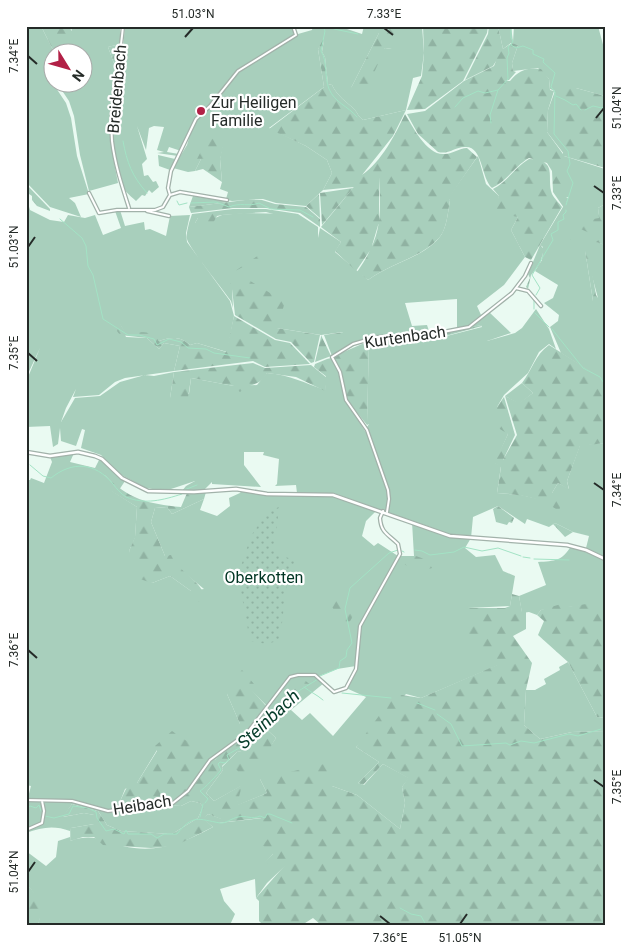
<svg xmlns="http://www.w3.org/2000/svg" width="631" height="951" font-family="Roboto,sans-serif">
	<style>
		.grass { fill: #a8cfbc; fill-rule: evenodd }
		.forest { fill: url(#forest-firs) }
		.park { fill: url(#park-dots) }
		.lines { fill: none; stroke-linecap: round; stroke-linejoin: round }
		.stream { stroke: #a3e3c5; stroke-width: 1 }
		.minor-casing { stroke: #a2b2aa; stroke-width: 4.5 }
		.tertiary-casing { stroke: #a2b2aa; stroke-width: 5 }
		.minor { stroke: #fff; stroke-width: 2 }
		.tertiary { stroke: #fff; stroke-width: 2.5 }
		.ticks { fill: none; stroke: #252b28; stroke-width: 2 }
		.poi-dot { fill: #b22046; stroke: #fff; stroke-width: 2 }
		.labels { text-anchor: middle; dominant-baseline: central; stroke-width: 4.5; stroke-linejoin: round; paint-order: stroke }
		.street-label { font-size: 16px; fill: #252b28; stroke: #fff }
		.poi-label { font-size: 16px; fill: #252b28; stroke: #fff; text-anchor: start }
		.park-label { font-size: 16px; fill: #003523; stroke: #fff }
		.water-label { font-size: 18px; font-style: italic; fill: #063c2a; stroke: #fff }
		.neatline { fill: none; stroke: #252b28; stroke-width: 2 }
		.ticks-label { font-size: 12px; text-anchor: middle; fill: #252b28 }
	</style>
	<defs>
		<pattern id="forest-firs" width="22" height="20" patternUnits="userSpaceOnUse" patternTransform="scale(1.25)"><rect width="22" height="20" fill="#a8cfbc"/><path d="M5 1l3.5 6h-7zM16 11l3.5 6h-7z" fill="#90b2a2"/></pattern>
		<pattern id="park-dots" width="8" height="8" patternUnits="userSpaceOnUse" patternTransform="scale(1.25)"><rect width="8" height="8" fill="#a8cfbc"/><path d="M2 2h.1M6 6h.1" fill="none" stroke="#90b2a2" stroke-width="1.8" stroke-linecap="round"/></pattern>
	</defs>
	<rect width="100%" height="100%" fill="#eafaf2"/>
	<!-- grass -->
	<path class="grass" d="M26 26H41L53 50 72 30 69 26H120V44L108 47 116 69 112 134V151L118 183 89 191 80 155 74 116 69 101 57 83 82 82V52H52V82L66 103 71 118 77 156 89 194 69 198 75 203 81 217 50 207 26 182Z
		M125 26H292L295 35 239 69 205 110 202 108 199 112 200 114 192 124 181 151 169 147 167 152 179 154 178 156 157 153 164 152 157 150 164 127 154 126 149 128 146 150 137 126 147 159 142 164 144 176 148 175 153 182 156 181 159 187 152 193 149 190 145 196 142 195 136 201C132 197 126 193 123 187 101 141 122 75 125 26Z
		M313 26H328L327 29 341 27 362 34 364 26H422L424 53 421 76 413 78 406 110 363 120C359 117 358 114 355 110 346 101 338 97 332 85L328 84 325 57 322 52 324 40 318 49 324 87 269 128 306 146 327 160 332 173 323 190 306 206 276 203 263 199 232 201 217 198 226 199 228 192 220 189 222 182 220 159 224 138 201 159 195 171 188 172 173 168 187 145 193 124 212 106 238 72 298 34 312 30ZM379 33 392 49 385 48 351 88Z
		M498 26H511L513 42 514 26H598L605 52V96L576 88 564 89V154L547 132 548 110 555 91 550 89 549 79 538 68 513 71 512 63 518 45 511 43 503 49Z
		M158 155 175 159 170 170 159 166Z
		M478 156 486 184 499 196 498 204 518 217 511 230 525 257 504 285 477 306 481 315 488 311 471 325 457 329V299L405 303 412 326 427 325 430 334 377 336 344 348 343 332 321 335 277 328 232 289 233 308 231 301C224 291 188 246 187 239 186 234 188 228 189 223H195L198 218H215L222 215 243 213 298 214 318 227V238L320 228 341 242 335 252 368 280C389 264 422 258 439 238 447 229 448 211 450 200L448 198Z
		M564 156 605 169V204L598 208 602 238 597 242 605 245V384L602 379 561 353 550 327 558 321 559 315 544 303 553 298 558 285 535 271 542 260 543 247 540 245 569 197H564ZM585 250 598 298 593 301Z
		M193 196 230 202 189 207Z
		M27 200 30 210 50 220 64 222 68 215 85 218 95 215 103 235 121 228 115 211 120 210 125 226 144 222 145 230 150 229 166 236 170 216 190 215 186 233 187 242 230 301 234 316 227 352 197 343 190 345C180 336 171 337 159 341L145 333H125L120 324 126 337 147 338 159 349 164 343 180 346 174 371 125 378 115 382 99 395 73 397 76 389 66 408 61 422 75 398 100 396 120 382 145 375 154 376 174 372 170 398 189 394 191 378 234 386 257 385 267 373C291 375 304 383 325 390L327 359 331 358 339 372 345 399 370 439 367 427 369 424 367 425V422L369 341 432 335 431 340 482 327 481 325 469 328 489 312 511 333 487 341 515 333 522 328 536 309 549 329 556 349 549 344 539 352 528 373 504 395 497 407 508 434 495 463 501 466 497 493 521 495 543 500 552 493 558 483 569 489 567 481 580 445 605 443V557L586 548 589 536 573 532 555 523 549 527 527 519 525 524 498 506 473 517 471 538 465 548 476 557 495 555 503 571 515 576 510 606 468 608 503 663 421 698 406 694 356 747 379 762 358 783 364 785 383 764 409 778 402 787 405 803 400 829 357 795 332 786 260 779 267 793 236 806 241 786 214 801 206 793 223 770 222 767 237 752 272 744 276 738 264 727 285 707H268L250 689 227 694 240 724V732L247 733 222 751 215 760 157 750 137 783 125 789 119 804 110 813 161 805 181 806 191 801 200 803 203 807 198 818 172 834 121 831 107 825 98 811 72 804 63 817 84 813 94 815V824L71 828 70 841C94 833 101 841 123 846 156 854 184 843 213 827L203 819 208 814 222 819 219 823 262 818 271 837 273 854 264 864H287L267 883 256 898 255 879 220 889 224 901 235 914 230 925H38C43 907 37 896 26 883V851L46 866 56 857 58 841 70 837V831C54 825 42 827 26 833V805L31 786 26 785V480H30L31 478 44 483 52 462 50 457 74 453 70 462 95 468 100 458 125 481 119 490 105 475 112 491 137 507 135 538 129 551 152 583 170 576 191 591 204 589 175 565 171 556H165L151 522 155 508 167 507 172 514 204 499 200 510 217 516 230 506 229 498 240 493 242 490 263 495H330L361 503 333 493H297L296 485 275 486 277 484 279 459 263 455 264 452H244V465L261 487 212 484V482L204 490 182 491 186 486 195 481 165 491 146 488 116 472 101 455 81 448 85 430 82 429 76 446 61 441 60 428 58 444 53 447 50 426 26 427V382L40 348 26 378ZM378 509 430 527 433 530 412 522 414 556H398L378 543 374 546 362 536 366 521ZM356 666 346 688 366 697 333 736 310 713 302 720 291 710 324 683 319 676 337 669Z
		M522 383 533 393 519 404 505 396Z
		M571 546 605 560V603L541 610 537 615 529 612 522 613 519 596 546 585 538 562C555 561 562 561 571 546Z
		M568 662 597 717 605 718V731L572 732 540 739 524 725 526 690H535L546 684 544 679 560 670 559 667Z"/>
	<!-- forest -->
	<path class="forest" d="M41 26H69L75 38 53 50Z
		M423 26H488L487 33 463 81 425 109 407 110 422 76 424 53Z
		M489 26H498L503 49 512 43 518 45 512 63 513 71 516 72 509 80 505 81H510C519 70 527 67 541 69L549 79 550 90 554 91 548 110 547 132 563 154 564 88H576L605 96V168L564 156V196L568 198 564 208 553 192 552 171 547 163 529 158C515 166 507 181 492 188 481 178 483 147 466 147 456 146 449 155 438 152L418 134 407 114 425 111 464 81 494 66 496 61 493 66 465 80 488 34Z
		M381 29H390L397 37 398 45 392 49 385 48 366 91 351 88Z
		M324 38 322 52 325 57 328 84 332 85C338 97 346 101 355 110 358 114 359 117 363 120L406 110 393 136 362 175C382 161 395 135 405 114 413 127 427 156 445 154 453 154 459 148 467 148L477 157 449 198 450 200C448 211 447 229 439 238 421 258 389 264 368 280L357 272C382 236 381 219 379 177V222L371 249 356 271 335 251 341 242 321 227 363 176 354 187 323 190 332 173 327 160 306 146 269 129 324 87 318 49Z
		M120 44 116 69 108 47Z
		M209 136 225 138 220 160 222 182 203 169 195 171 201 159H197Z
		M529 159C559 160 546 177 552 194 554 198 559 203 562 207L531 260 525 257 511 230 518 217 493 212 499 196 493 189C507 182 515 167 529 159Z
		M26 184 50 209V211L37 206 32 200V196L26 192Z
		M353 188 322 225 320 193Z
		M319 194 320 218 306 206Z
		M245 200H262L275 204 306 207 320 219V227L300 213 266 208H233L191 213 189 207Z
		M605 204V245L596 242 601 238 576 227 582 221 599 218 598 208Z
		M233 209H266L298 214 277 215 266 212 222 215 217 216 208 232 198 218 195 223H189L192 214Z
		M569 238 588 249 596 295 601 302 593 301 585 250Z
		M540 245 544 249 540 264 531 275 528 289 526 287 530 278 528 274Z
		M271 247 274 251 235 271Z
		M237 273 285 302 277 328 320 335 314 362 311 363 291 342 276 339 235 315 232 289 229 286Z
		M234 316 275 340 290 343 310 364 265 367 253 361 174 371 180 346 164 343 159 349 147 338 120 335 117 331 120 324 126 333C139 333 151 329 159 341 171 337 180 336 190 345L197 343 226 352Z
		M481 325 482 326 431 340 432 335Z
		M344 332V351L332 356 324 335Z
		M321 335 331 356 315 362 321 337Z
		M369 341 367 425 347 400 341 371 332 357Z
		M549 345 603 379 605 384V443L580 446 567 481 569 490 558 483 552 493 562 502 559 511C538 496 522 495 497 493L501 467 494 463 508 434 495 426 497 407 504 397 515 435 503 460 517 435 505 396 519 403 533 393 522 383C532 370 535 355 549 345Z
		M327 359V377L314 367 315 364Z
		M253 363 265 368 311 365 327 378 325 391 296 377 267 373C261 386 250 383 240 392L234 386 191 378 188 398H170L174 372Z
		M105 475C128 499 148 504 181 507L187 493 206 492 204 499 172 514 167 507 155 508 151 522 165 556 171 555C179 573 202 580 206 600L196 602 191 596V591L170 576 152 583 140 579 129 551 135 537 137 507 111 491 99 478Z
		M498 506 514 518 512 523 509 522 507 525 496 522 493 509Z
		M555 523 573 532 565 537 553 524Z
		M416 556 427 560 432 568C422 571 410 570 402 562Z
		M512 594 519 596 522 612H526V629L513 636 532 663 526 690 524 725 540 739 572 732 605 731V925H321L313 918 302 925H263L259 921V901L256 898 286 864H263L273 854 262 845 270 837 262 832 261 818 218 823 221 819 208 814 204 819 213 827 175 846 151 848 103 845 94 837H83L70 841 71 828 94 824V815L84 813 62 817 72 804 98 811 107 825 121 831 172 834 198 818 203 807 200 803 191 801 181 806 161 805 109 813 108 808 119 803 131 779 137 783 157 751 155 746 172 731 215 760 222 751 246 733 240 732V724L227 694 232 682 242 670 254 684 251 689 267 707 290 678 298 675 312 686 285 707 264 727 276 738C258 766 273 768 237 782L238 771 234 768 242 751 237 752 222 766 223 770 206 793 214 801 242 785 237 805 267 793 260 779 328 763 332 786 357 795 400 829 405 803 402 787 408 778 383 764 363 785 358 783 379 762 356 747 395 694 421 698 497 665 464 643 468 608H505L510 606Z
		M332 600 351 603 353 616 349 623 343 622 329 603Z
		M600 602 605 603V718L597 717 568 662 538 635 544 621 537 615 541 610 561 604 566 607Z
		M26 883 37 896 43 906 44 916 40 918 38 925H26Z"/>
	<!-- park -->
	<path class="park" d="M279 507 274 554 296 560 286 589 280 640 267 644 250 641 238 575 251 536 267 512Z"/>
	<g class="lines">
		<!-- stream -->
		<path class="stream" d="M323 26 325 31 321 51C328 62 324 77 329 89 335 103 348 106 357 117
			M511 26V38L513 41 511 45 516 48 523 46 533 50V54L544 59 543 62 555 73 551 87 555 92 554 134 568 151 570 164 567 171 573 183 566 205
			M334 29 358 34
			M556 96 565 100 573 105 576 104 581 110
			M455 107 463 98 478 91 485 93 498 90 508 79 507 58 509 53 508 47 510 45
			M585 110 593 106 602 108 605 106
			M491 123 490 115 498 90
			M123 141C127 163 132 176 147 193
			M177 201 179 205 187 203
			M191 203 216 202 229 207C240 202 249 207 259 203L271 209 300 210 313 217
			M60 219 82 238 86 246 88 266 93 275 103 319 128 335H139L154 339 157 345 169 339 181 342 188 348 206 349 214 353 250 358
			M536 295 540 288 532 275 553 240 551 234 558 230V222L564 219 563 215 566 212V210
			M534 309V300
			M535 313 549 327
			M552 329 583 368 600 377 605 385
			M30 465 43 476 51 478C72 461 95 462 113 484 116 488 121 494 126 497 145 505 163 500 182 494
			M184 490 197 485
			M415 550 422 551 430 555 454 552 464 547 482 551 498 548 521 556
			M402 551 404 552
			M523 557 530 558
			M534 559 569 560
			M320 676 339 668 340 661 346 657 347 650 352 643 345 609 350 588 389 553 398 550
			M304 687C310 692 316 694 323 700
			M342 693 391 698
			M417 703 435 710
			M437 714 451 724 462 746 506 743 510 745 521 741 534 743 569 734 578 736 601 729
			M205 803 208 799 200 791C204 789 218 774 221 770L218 764 220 762 225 763 229 760 227 755C237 749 248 744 256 735 265 726 266 716 280 712 287 695 303 689 318 679
			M26 809 30 806 36 808 39 805 41 811
			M45 816 54 818 69 814 73 806 88 808 96 812 97 818 106 831 114 829 124 834 126 830 128 834H151L157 838 164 834H177C193 814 198 819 220 823 225 824 232 818 238 817 246 815 252 820 260 816L265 818 267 814H270L292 823
			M200 817 203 804
			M400 908 411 914 421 916 426 925"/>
		<defs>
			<path id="minor" d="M123 26C120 64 109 103 112 141 115 165 122 186 129 208
				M89 193 99 213 117 210H155L163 207 170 195 168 188 171 171 196 119 210 106 238 71 296 35 293 26
				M170 195 180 192 227 200
				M147 211 169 216
				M516 288 528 291 541 306
				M387 512 389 499 388 490 367 430 346 400 340 372 332 357 353 344 377 337 422 336 469 327 512 293 525 276 531 263
				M26 800 72 801 108 811 173 803 188 791 210 760 247 733 290 677 298 675H315L334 692 346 688 356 669 360 626 400 554 398 544C388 534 381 533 380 518L383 511
				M26 830 42 823 44 811 42 801"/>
			<path id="tertiary" d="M26 452 50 456 78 452 95 456 102 459 122 478 148 491 194 492 236 489 267 494 333 495 450 536 567 545 586 550 605 559"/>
		</defs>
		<!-- minor casing -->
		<use href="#minor" class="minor-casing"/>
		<!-- tertiary casing -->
		<use href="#tertiary" class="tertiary-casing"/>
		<!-- minor -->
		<use href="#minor" class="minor"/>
		<!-- tertiary -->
		<use href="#tertiary" class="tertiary"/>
	</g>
	<!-- ticks -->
	<path class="ticks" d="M384 28 393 35M185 37 193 28M28 56 37 64M596 118 604 108M594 186 604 193M28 247 35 237M28 353 37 361M594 483 604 490M28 650 37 658M594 780 604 787M28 872 35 862M380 916 390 924M460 924 467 914"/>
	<!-- markers -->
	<circle class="poi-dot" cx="201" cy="111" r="5"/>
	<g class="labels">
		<!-- street labels -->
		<g class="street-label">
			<text transform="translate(117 89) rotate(-85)">Breidenbach</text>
			<text transform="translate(405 337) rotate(-8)">Kurtenbach</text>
			<text transform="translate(142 805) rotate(-9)">Heibach</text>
		</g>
		<!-- poi labels -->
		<g class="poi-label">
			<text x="211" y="102">Zur Heiligen<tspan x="211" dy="18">Familie</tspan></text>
		</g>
		<!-- park labels -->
		<g class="park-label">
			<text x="264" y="577">Oberkotten</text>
		</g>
		<!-- water labels -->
		<g class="water-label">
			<text transform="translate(268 719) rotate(-43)">Steinbach</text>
		</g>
	</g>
	<!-- border -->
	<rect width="631" height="951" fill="none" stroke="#ffffff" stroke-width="55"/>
	<!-- north arrow -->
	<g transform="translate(68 68) rotate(127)"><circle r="24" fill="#ffffff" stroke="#a8aaa9"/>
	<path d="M0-4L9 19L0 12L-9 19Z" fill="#b22046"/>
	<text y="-8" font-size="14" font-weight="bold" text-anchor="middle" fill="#252b28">N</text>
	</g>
	<rect x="28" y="28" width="576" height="896" class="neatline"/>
	<g class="ticks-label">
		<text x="193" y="18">51.03°N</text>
		<text x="384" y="18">7.33°E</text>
		<text transform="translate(14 56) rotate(-90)" y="4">7.34°E</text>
		<text transform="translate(617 108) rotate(-90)" y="4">51.04°N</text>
		<text transform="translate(617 193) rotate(-90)" y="4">7.33°E</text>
		<text transform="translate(14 247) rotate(-90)" y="4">51.03°N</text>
		<text transform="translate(14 353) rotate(-90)" y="4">7.35°E</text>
		<text transform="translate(617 490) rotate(-90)" y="4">7.34°E</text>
		<text transform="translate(14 650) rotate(-90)" y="4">7.36°E</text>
		<text transform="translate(617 787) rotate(-90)" y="4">7.35°E</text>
		<text transform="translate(14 872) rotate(-90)" y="4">51.04°N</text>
		<text x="390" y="942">7.36°E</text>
		<text x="460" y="942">51.05°N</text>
	</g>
</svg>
